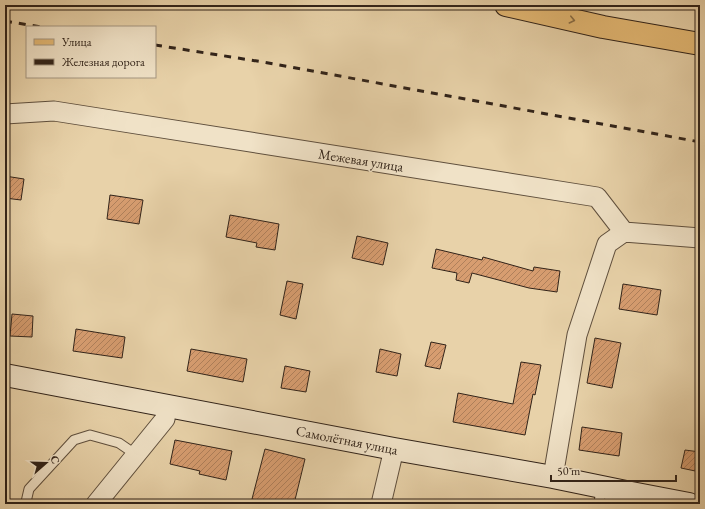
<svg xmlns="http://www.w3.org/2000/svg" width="705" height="509" font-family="'EB Garamond',serif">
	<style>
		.building { fill: url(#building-hatch); stroke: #312319 }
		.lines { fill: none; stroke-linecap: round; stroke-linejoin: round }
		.lane-casing { stroke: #5f4f3d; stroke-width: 11 }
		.street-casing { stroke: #5f4f3d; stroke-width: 21 }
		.secondary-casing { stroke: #312319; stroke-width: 24 }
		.primary-casing { stroke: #312319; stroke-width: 24 }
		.lane { stroke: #f0e2c7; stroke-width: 9 }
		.street { stroke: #f0e2c7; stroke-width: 19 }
		.secondary { stroke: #f0e2c7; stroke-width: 22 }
		.primary { stroke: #e4b974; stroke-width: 22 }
		.rail { stroke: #312319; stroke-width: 3; stroke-dasharray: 7 7; stroke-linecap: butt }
		.oneway { stroke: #8a6e46 }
		.labels { text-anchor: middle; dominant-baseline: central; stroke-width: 3; stroke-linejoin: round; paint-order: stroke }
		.street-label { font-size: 14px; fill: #312319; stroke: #f0e2c7 }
	</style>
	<defs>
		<pattern id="building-hatch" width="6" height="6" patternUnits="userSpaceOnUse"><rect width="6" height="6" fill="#d79d70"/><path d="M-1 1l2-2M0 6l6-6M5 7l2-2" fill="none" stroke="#af805b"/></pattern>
	</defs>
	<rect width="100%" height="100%" fill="#e8d2a9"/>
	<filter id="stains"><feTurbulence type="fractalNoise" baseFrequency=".005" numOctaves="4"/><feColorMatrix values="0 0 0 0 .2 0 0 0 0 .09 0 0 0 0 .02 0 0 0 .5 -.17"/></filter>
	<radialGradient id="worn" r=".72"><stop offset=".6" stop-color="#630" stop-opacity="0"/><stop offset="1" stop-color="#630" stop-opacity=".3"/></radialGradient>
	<!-- building -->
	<path class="building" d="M5 176 24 179 21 200 5 198Z
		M110 195 143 200 139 224 107 219Z
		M230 215 279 224 275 250 256 247 257 243 226 237Z
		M357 236 388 243 383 265 352 258Z
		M436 249 482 260 483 257 533 271 534 267 560 271 557 292 529 288 472 273 469 283 456 280 457 273 432 268Z
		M287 281 303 284 296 319 280 315Z
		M623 284 661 290 657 315 619 309Z
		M12 314 33 316 32 337 10 336Z
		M76 329 125 337 122 358 73 351Z
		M595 338 621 343 612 388 587 383Z
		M431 342 446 345 440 369 425 366Z
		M191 349 247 359 243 382 187 371Z
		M380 349 401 354 397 376 376 372Z
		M521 362 541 365 535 395 533 394 525 435 453 422 458 393 513 404Z
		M285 366 310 371 306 392 281 388Z
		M582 427 622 433 619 456 579 450Z
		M175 440 232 451 226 480 199 474 200 471 170 464Z
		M265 449 305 459 294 504H272L252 499Z
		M685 450 700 452V472L681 468Z"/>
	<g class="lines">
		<defs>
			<path id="lane" d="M27 504 26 502 29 489 74 440 90 435 119 443 135 454
				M599 504 601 487"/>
			<path id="street" d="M5 114 54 111 597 197 624 232 700 238
				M553 477 577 335 607 244 624 232
				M96 504 165 419 167 405
				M381 504 394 449"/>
			<path id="secondary" d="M5 375 394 449 553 477 626 492 689 504"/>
			<path id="primary" d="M506 5 603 27 700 44"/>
		</defs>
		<!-- lane casing -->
		<use href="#lane" class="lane-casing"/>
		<!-- street casing -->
		<use href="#street" class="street-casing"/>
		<!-- secondary casing -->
		<use href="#secondary" class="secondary-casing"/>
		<!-- primary casing -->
		<use href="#primary" class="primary-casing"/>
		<!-- lane -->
		<use href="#lane" class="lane"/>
		<!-- street -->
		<use href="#street" class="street"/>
		<!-- secondary -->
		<use href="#secondary" class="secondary"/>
		<!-- primary -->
		<use href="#primary" class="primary"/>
		<!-- rail -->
		<path class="rail" d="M5 21 41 27
			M155 45 263 62 700 142"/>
	</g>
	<!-- one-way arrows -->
	<defs><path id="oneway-chevron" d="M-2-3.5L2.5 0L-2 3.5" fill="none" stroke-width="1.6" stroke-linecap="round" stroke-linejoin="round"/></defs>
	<use class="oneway" href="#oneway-chevron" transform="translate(572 20) rotate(13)"/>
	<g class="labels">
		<!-- street labels -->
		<g class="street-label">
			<text transform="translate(361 160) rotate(9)">Межевая улица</text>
			<text transform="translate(347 440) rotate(11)">Самолётная улица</text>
		</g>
	</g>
	<!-- margin -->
	<rect width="705" height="509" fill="none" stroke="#e8d2a9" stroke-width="20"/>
	<rect x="6" y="6" width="693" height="497" fill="none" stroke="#312319" stroke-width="2"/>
	<rect x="10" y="10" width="685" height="489" fill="none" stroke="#312319"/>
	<!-- legend -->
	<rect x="26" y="26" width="130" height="52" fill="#f0e2c7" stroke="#a49681"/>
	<rect x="34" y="39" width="20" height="6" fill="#e4b974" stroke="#a49681"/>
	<text x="62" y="46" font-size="12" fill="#312319">Улица</text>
	<rect x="34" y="59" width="20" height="6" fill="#312319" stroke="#a49681"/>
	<text x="62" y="66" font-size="12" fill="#312319">Железная дорога</text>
	<!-- north arrow -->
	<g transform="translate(46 463) rotate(70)" stroke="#f0e2c7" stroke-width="3" paint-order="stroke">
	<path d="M0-3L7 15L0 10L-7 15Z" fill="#312319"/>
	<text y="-6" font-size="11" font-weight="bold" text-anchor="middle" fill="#312319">С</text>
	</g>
	<!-- scale -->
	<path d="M551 475v6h125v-6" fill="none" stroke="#312319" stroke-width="2"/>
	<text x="557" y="475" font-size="12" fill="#312319" stroke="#f0e2c7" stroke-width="3" paint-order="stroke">50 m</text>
	<rect width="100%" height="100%" filter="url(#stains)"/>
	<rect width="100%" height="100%" fill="url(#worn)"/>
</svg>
